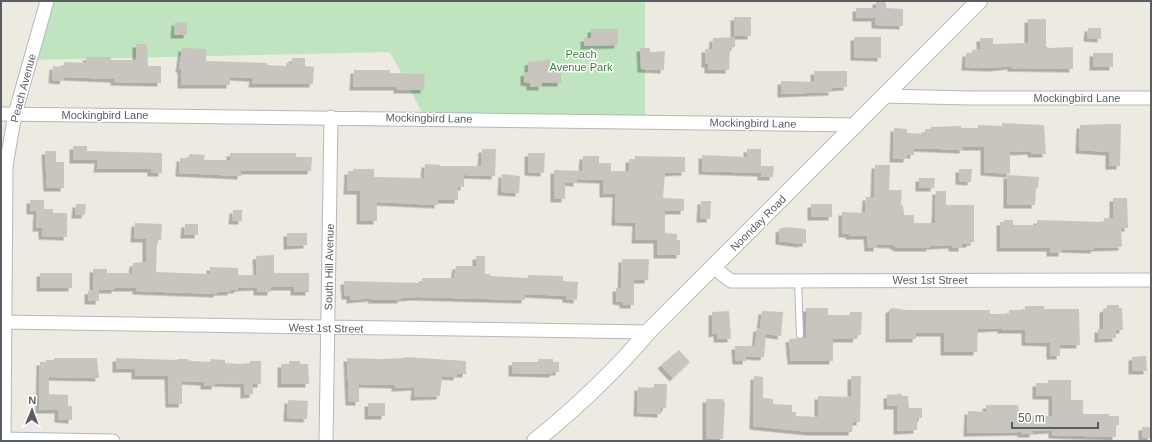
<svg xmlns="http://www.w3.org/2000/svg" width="1152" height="442" font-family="Helvetica,sans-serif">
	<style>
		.green { fill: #bfe4bf }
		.building { fill: #c8c5bf; filter: url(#shadow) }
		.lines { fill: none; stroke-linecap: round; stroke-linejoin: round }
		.service-casing { stroke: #b4b8bc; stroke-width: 8 }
		.minor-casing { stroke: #b4b8bc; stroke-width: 15 }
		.tertiary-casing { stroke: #b4b8bc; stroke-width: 18 }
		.service { stroke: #fff; stroke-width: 6 }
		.minor { stroke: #fff; stroke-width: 13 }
		.tertiary { stroke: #fff; stroke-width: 16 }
		.labels { text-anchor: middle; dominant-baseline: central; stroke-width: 3; stroke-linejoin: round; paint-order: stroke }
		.park-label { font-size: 11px; fill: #38833b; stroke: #fff }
		.street-label { font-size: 11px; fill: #5a5e62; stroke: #fff }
	</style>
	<defs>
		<filter id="shadow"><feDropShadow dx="-3.5" dy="3.5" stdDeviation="0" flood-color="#0004"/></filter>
	</defs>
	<rect width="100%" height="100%" fill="#edeae2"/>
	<!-- green -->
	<path class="green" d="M49 1H645V122L425 118 390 52 30 60Z"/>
	<!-- building -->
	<path class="building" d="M876 1H886V8L903 9V26L875 25V18H856V8H876Z
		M734 17H751V36H734Z
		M1028 19H1046V46L1048 48 1073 47V69L1011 68V66L992 68 965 67 966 53H972V50L980 49V38H993V44L1028 43Z
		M175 22 187 23V35H174Z
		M1088 28H1101V39L1087 38Z
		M591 29H618V45L584 46V38H591Z
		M735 37V47L730 48 729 70H708V64H705V49H712L713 38Z
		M854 37H881V58L854 57Z
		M136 44H147L148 66H161V83L114 82V79L64 77 63 81 52 80 53 66 64 67V62L86 63V57H111V60H136Z
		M182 48 206 49V61L267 63V65L286 66V63H292V58H305V66L314 67 313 84H252L253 78 230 77V85H181V69H179Z
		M640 48H650V52L665 51 664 70 641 69Z
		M1093 53H1113V67H1093Z
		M550 59V70H561V83H542V87H530V83L524 82V73L528 72V62Z
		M354 70H390V73L425 74 424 90H397V87H353Z
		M814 71H847V87L832 88V92L781 94V81L814 82Z
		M1002 123 1043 125 1044 126 1046 154H1031V151L1010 152V174L984 172V147H963V150L914 148V155H907V159H893L894 128 907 129V133L925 134V129H931V127L961 126V128H978V125L1002 126Z
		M1111 124H1121L1120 166H1109V152L1079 150 1080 125Z
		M73 146H87V151L162 153V173H151V169H97L98 160H73Z
		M482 149H496L495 176 464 175V187L458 186V200H438V205L377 202V221H360V191H347L348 171H353V169H374V177L424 178 425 164 440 165V166H481Z
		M747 149H761V166H774L773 177H761V173L702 171V155L747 157Z
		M45 151H56V162H64V188H47Z
		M230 153H296V157H312L311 171H241V176L179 173 180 158H187L190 154 205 155 204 160H230Z
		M528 153H545L544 173 528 172Z
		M583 156H599V163H611V171H629V159H635V156L685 157V172L665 173 663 198 684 199V211H665V233L677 234V240H680V255H657V240H635L636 223 615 222 616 194H603V180L577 179V183L565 182V199H554V170L582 171Z
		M875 165H890L889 190H902L901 205H903L904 215H914V223H935L936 191H946V205H974V242H970V244H962V248H952V245L930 246V248H898L893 245 877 244V248H868L867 236H849V234H842V212L865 213 866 197H874Z
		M959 169H972L971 182 959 181Z
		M502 174 520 176 519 193 501 192Z
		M1007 175 1039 177 1038 188H1036L1035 205H1007Z
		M919 178H935L934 188H919Z
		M1113 198H1127L1128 228H1121L1122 247 1094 248V250L1062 249V253H1050V248H1000V222H1004V220H1013V225H1037V220L1104 222V218H1113Z
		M30 200H44V209H53V213H67V237L42 236V228H36L37 211H30Z
		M701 201H711L710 219H700Z
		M76 204H86L85 215H75Z
		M811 204H832V217H811Z
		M233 210H242V221H232Z
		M135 223 162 224 161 240H157L156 272 210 274V267L238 268V275H257L256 256 274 255V273H309V292H294V287H271V292H257V287L238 288 237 290H231V292H217V294L136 291V288H115V290H93V269H107V273H132L133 263 146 262V239H134Z
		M185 224H198V235H184Z
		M786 227 806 229V243H802V244L779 241V229Z
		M287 233H307V245L287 246Z
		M476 256H485V274H490V276L528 278V275L563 276V281L578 282 577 300 566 299V296L525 294V300L416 297 401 298V300H371L372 298 350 300V296H345L344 281 422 283V278H454L456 266H476Z
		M622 259H649L648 280H634V305H623V302L616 301V288H621Z
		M40 273H72V288H40Z
		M99 290V301H88V291Z
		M1107 305H1119V308H1122L1123 330H1116V338L1098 339V329H1103V309L1107 308Z
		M1025 306H1044V309H1079L1080 345H1060V356H1050V343L1025 342V330H1001V328L978 329 977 352H944V333H916V339H889V310L892 308 906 310H990V314H1009V310H1025Z
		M806 308H828V315H850V312H862L861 335H857L856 339H833V361H791L789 339 806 338Z
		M729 311 731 339H717V333L712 334V312Z
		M762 311 783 312 781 336 766 334 764 357 746 356V361H736L735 346H755L757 328H760Z
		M679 350 690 362 673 378 661 365Z
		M1146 356 1147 371H1132V357Z
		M405 357 466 361V374H457V377L442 376 440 396 414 397 415 387 395 388V385L359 384V402H349L347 358 380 359 405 358Z
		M54 358H97L99 378 49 377V394L68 395V406H72V420L58 419V410H39L40 362H46V360H54Z
		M116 358 177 360V359H188V360L192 361 210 362V359L225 360V363L241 364 250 363V361H261V384H253V394L244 395V384L215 383V386H204V382L182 381V404H169L168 376H135V369H116Z
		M538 359H553V362H559V372H553V374L512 373V362H538Z
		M289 361H300V364H308L309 384H281V364H289Z
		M754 376 763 377V398L773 399V404L792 405V412H796V416L818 417V396L851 397V376H861L860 422H853L852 432H810L753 426Z
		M1048 380H1071V400H1083V414H1109V416H1119V425H1116V437L1052 435V430L1033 431V434H1021V432L967 433 968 411 986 412V405H1018L1019 412H1028V416H1052V396H1036V383H1048Z
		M654 384H667L666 408H661V414L637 413 638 387 654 388Z
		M902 394V396H908L909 408H922V418H917V430L897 431V406H887V395Z
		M706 399H723L725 403 723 439H706Z
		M288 400 308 401 307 419 287 418Z
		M368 403H385V416H368Z
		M1142 427H1151V438H1142Z"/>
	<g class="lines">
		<defs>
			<path id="service" d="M798 281 800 335"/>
			<path id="minor" d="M883 96 969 98H1151
				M1 114 857 125
				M713 267 731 281 1151 280
				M3 322 648 332
				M1 439 113 441
				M4 441 6 166 15 114 47 1
				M326 441 331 117"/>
			<path id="tertiary" d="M535 441C576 408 614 372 648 332L979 1"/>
		</defs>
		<!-- service casing -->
		<use href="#service" class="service-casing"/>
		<!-- minor casing -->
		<use href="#minor" class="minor-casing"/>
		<!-- tertiary casing -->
		<use href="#tertiary" class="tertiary-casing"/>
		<!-- service -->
		<use href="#service" class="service"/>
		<!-- minor -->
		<use href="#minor" class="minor"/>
		<!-- tertiary -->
		<use href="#tertiary" class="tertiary"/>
	</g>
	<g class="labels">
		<!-- park labels -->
		<g class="park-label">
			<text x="581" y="54">Peach<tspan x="581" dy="13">Avenue Park</tspan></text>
		</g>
		<!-- street labels -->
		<g class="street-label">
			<text transform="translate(23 88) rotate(-75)">Peach Avenue</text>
			<text x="1077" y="98">Mockingbird Lane</text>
			<text x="105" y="115">Mockingbird Lane</text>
			<text transform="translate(429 118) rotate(1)">Mockingbird Lane</text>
			<text transform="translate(753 123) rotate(1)">Mockingbird Lane</text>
			<text transform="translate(758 223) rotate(-45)">Noonday Road</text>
			<text transform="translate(329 267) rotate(-89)">South Hill Avenue</text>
			<text x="930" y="280">West 1st Street</text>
			<text transform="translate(326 328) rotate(1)">West 1st Street</text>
		</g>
	</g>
	<!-- border -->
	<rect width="1152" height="442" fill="none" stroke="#5a5e62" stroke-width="4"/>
	<!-- north arrow -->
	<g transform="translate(32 410) rotate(1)" stroke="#ffffff" stroke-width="3" paint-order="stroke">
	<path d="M0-3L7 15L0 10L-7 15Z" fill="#5a5e62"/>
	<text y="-6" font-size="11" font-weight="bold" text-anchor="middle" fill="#5a5e62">N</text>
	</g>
	<!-- scale -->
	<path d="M1012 422v6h86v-6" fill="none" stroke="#5a5e62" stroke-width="2"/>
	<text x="1018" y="422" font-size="12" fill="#5a5e62" stroke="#ffffff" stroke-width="3" paint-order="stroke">50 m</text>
</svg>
